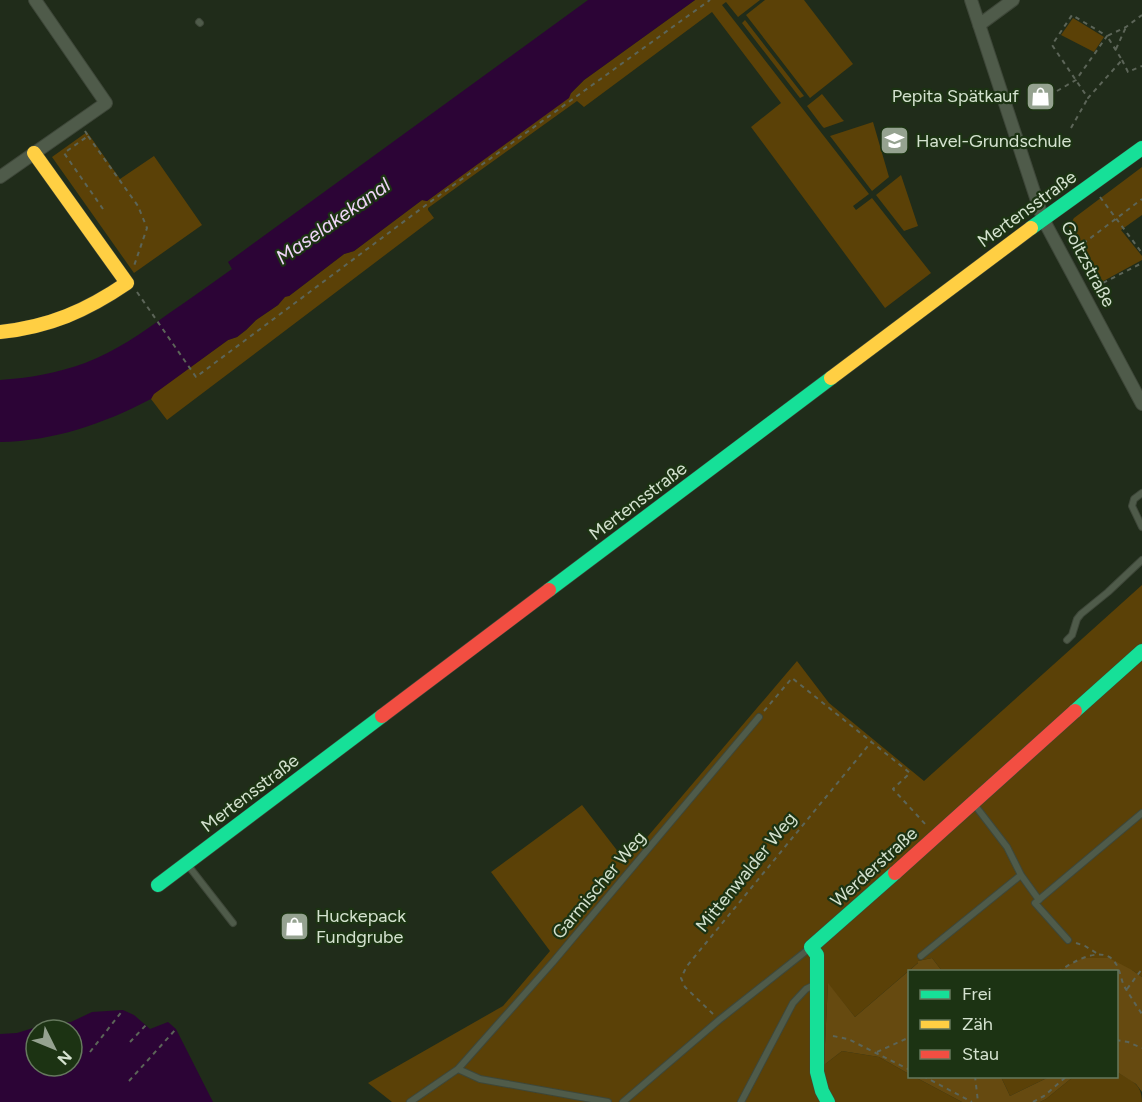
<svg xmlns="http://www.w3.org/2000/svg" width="1142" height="1102" font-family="Figtree,sans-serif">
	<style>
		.green { fill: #5b4107 }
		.forest { fill: #664a10 }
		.water { fill: #2c0436; fill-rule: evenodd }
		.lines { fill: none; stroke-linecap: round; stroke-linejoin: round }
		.lane-casing { stroke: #3e4739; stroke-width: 8 }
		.street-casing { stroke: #3e4739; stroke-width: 14 }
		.fast-casing { stroke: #3e4739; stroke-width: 15 }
		.slow-casing { stroke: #3e4739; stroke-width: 15 }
		.jam-casing { stroke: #3e4739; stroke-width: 15 }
		.path { stroke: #5c6558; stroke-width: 2; stroke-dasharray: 4.5 4.5; stroke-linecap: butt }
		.lane { stroke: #4f5b4a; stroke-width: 6 }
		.street { stroke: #4f5b4a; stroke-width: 12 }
		.fast { stroke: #16e098; stroke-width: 14 }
		.slow { stroke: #ffcf43; stroke-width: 14 }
		.jam { stroke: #f24e42; stroke-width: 14 }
		.labels { text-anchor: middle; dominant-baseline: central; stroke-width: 4.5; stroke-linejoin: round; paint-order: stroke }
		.poi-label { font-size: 18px; fill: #d4e2cf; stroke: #1c3313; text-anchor: start }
		.street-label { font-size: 18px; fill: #d4e2cf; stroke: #1c3313 }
		.water-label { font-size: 20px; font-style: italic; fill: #efd5f8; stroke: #1c3313 }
	</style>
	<rect width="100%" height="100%" fill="#202c1a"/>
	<!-- green -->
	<path class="green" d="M695 0H760L738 17 726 2 722 5 869 194 853 206 856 210 872 198 931 273 885 308 751 127 781 103 712 12 584 107 577 101 428 208V210L434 218 167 420 151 399 153 394 228 340 237 337 246 330 256 320 278 305 285 296H289L344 254 354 251 422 200 427 201 571 93 584 80Z
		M765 0H804L853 64 810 98 746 15Z
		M1073 18 1104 37 1094 52 1061 35Z
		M745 20 804 96 800 98 742 23Z
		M822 94 842 119 844 121 824 128 822 126 807 106Z
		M873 122 889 177 872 191 830 136Z
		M87 132 120 179 154 156 202 225 134 273 52 157Z
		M1142 167V215L1121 230 1142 256V260L1098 284 1069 226 1074 218Z
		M901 175 918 226 904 231 876 195Z
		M1142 585V977L1132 970 1067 966 1061 972 942 971 932 958 918 961 919 962 855 1017 828 984 824 1065 842 1051 879 1057 909 1074 910 1076 915 1077 962 1102H392L368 1083 503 1006 550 951 491 872 582 805 626 862 797 661 829 703 924 781Z
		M1117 1072C1131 1081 1142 1083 1142 1102H1040L1046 1099 1073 1077 1116 1076Z
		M1001 1077H1049L1010 1096Z"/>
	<!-- forest -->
	<path class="forest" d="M932 958 942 971 910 972 909 1074 879 1057 842 1051 824 1065 828 983 855 1017 918 963V961Z
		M1083 958H1109L1132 970 1142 977V1092L1136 1084 1117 1072 1116 972 1061 971 1067 966Z
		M915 1077H1001L1010 1096 1049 1077H1073L1046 1099 1040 1102H962Z"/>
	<!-- water -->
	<path class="water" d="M588 0H695L584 80 571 93 569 98 427 201 422 200 354 251 344 254 289 296 285 297 278 305 256 320 246 330 237 337 228 340 154 394 151 399C103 424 54 441 0 442V380C29 378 58 373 85 363 116 351 142 333 168 314 190 299 211 284 232 269L228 262Z
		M123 1010 134 1015 150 1029 168 1022 176 1029 213 1102H0V1034L17 1033 43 1025 71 1022 92 1012ZM36 1030H72V1066H36Z"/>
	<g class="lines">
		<defs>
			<path id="lane" d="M199 22 200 23
				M1142 493 1134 499 1132 506 1142 527
				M1067 640 1072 635 1077 619 1081 614 1108 592 1142 560
				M974 804 1007 847 1021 875 1039 900
				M187 864 233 923
				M1068 940 1035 903 1142 813
				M921 956 1021 875
				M458 1069 553 962 759 717
				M410 1102 458 1069 480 1079 608 1102
				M623 1102 719 1020 810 948
				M741 1102 793 1003 806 989 814 985"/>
			<path id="street" d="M971 0 1043 219 1142 404
				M979 25 1013 0
				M0 177 106 103 35 0"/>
			<path id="fast" d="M1031 228 1142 148
				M549 590 831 378
				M1075 711 1142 651
				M158 885 382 716
				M828 1102 822 1091 817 1072V955L811 947 895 873"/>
			<path id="slow" d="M0 332C49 327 86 311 127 283L34 153
				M831 378 1031 228"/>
			<path id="jam" d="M382 716 549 590
				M895 873 1075 711"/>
		</defs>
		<!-- lane casing -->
		<use href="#lane" class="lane-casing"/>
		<!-- street casing -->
		<use href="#street" class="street-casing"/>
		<!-- fast casing -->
		<use href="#fast" class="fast-casing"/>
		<!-- slow casing -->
		<use href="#slow" class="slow-casing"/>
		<!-- jam casing -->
		<use href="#jam" class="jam-casing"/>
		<!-- path -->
		<path class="path" d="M1116 49 1126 27
			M1122 60 1128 72 1142 66
			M1057 91 1076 80 1107 36 1072 15 1052 45 1088 98 1122 60 1107 36 1126 27 1142 15
			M1071 128 1088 98
			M85 131 88 136 64 153 103 209
			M88 136 138 206 147 228 134 266
			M1100 197 1142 253
			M1076 249 1142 199
			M1095 287 1142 263
			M137 292 196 377 426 205 710 0
			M764 711 792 678 910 773 893 789 926 825
			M1076 943 1085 946 1098 954
			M1058 972C1072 962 1104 943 1116 964 1120 970 1121 979 1124 986 1130 996 1136 1005 1142 1014
			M1127 989 1142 969
			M713 1014 685 987 681 978 687 966 872 741
			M833 1036 848 1039 910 1070
			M1116 1040 1128 1042 1142 1048
			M130 1042 146 1025
			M90 1052 123 1010
			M877 1052 910 1037
			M923 1076 972 1102
			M975 1076 978 1102
			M129 1081 176 1029
			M1033 1102 1044 1096 1067 1076"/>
		<!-- lane -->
		<use href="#lane" class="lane"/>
		<!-- street -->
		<use href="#street" class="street"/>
		<!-- fast -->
		<use href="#fast" class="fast"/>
		<!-- slow -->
		<use href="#slow" class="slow"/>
		<!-- jam -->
		<use href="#jam" class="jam"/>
	</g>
	<!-- icons -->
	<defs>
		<symbol id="shop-square" viewBox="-11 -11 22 22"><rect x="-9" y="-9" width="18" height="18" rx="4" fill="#95a290" stroke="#1c3313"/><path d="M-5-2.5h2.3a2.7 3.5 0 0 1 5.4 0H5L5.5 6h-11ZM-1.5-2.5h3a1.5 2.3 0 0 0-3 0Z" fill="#fff"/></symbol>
		<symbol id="school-square" viewBox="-11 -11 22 22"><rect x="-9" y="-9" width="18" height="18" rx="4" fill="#95a290" stroke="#1c3313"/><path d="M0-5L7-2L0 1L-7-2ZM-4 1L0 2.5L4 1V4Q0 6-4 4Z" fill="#fff"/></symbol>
	</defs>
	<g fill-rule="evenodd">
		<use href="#shop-square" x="1024" y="80" width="33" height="33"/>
		<use href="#school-square" x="878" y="124" width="33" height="33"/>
		<use href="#shop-square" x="278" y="910" width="33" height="33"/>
	</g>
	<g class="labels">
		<!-- poi labels -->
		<g class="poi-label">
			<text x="1019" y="96" text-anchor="end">Pepita Spätkauf</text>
			<text x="916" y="141">Havel-Grundschule</text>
			<text x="316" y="916">Huckepack<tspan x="316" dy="21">Fundgrube</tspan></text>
		</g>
		<!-- street labels -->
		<g class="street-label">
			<text transform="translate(1027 209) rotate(-36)">Mertensstraße</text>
			<text transform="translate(1088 264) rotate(62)">Goltzstraße</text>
			<text transform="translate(638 501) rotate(-37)">Mertensstraße</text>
			<text transform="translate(250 793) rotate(-37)">Mertensstraße</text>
			<text transform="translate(874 867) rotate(-42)">Werderstraße</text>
			<text transform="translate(746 872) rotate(-51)">Mittenwalder Weg</text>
			<text transform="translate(599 885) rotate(-50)">Garmischer Weg</text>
		</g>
		<!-- water labels -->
		<g class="water-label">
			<text transform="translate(333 221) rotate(-35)">Maselakekanal</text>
		</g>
	</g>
	<!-- legend -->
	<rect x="908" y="970" width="210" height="108" fill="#1c3313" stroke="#66795e" stroke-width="1.5"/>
	<rect x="920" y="990" width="30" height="9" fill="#16e098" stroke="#66795e" stroke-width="1.5"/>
	<text x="962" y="1000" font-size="18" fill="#d4e2cf">Frei</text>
	<rect x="920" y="1020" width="30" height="9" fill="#ffcf43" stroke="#66795e" stroke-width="1.5"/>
	<text x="962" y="1030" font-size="18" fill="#d4e2cf">Zäh</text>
	<rect x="920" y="1050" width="30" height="9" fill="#f24e42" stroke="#66795e" stroke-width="1.5"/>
	<text x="962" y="1060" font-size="18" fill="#d4e2cf">Stau</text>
	<!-- north arrow -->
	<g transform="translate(54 1048) rotate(133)"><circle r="28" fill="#1c3313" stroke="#66795e" stroke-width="1.5"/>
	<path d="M0-4.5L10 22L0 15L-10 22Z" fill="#95a290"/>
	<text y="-9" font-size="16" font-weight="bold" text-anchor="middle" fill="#d4e2cf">N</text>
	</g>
</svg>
